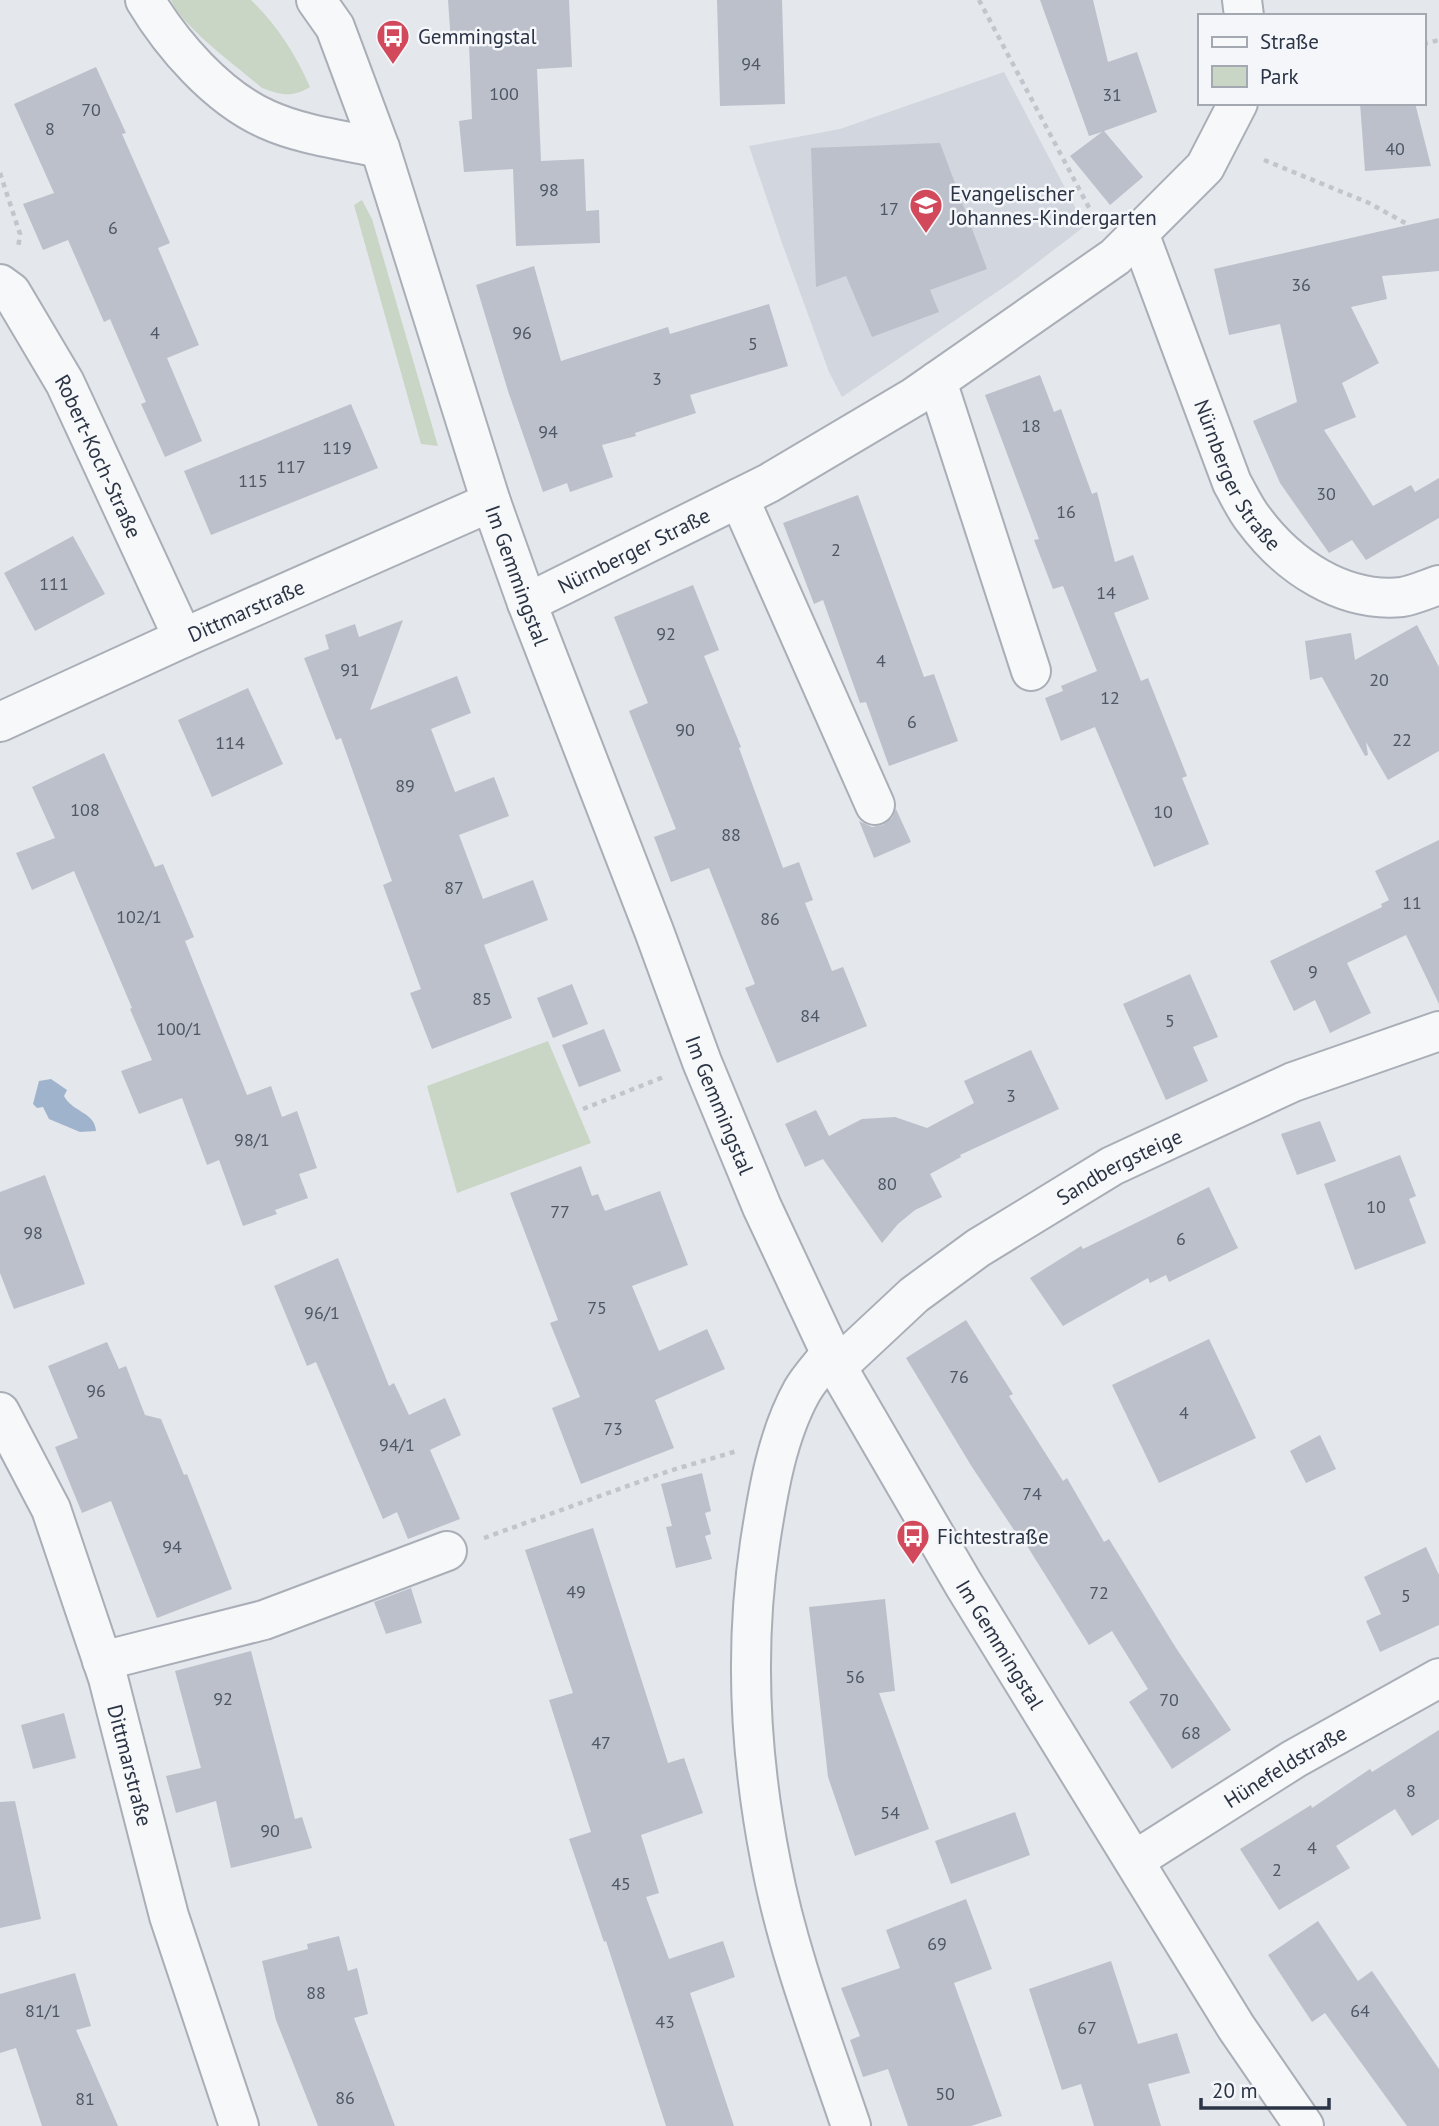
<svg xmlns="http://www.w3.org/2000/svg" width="1439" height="2126" font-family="'PT Sans',sans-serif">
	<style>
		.built { fill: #d2d6de }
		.green { fill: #c9d6c5 }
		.water { fill: #9fb4cc }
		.building { fill: #bbc0ca }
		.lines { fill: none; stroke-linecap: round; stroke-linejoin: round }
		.minor-casing { stroke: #a9aeb7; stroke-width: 42 }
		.path { stroke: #c2c5cb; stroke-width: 4.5; stroke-dasharray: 5 5; stroke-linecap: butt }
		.minor { stroke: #f7f8fa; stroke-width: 38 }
		.labels { text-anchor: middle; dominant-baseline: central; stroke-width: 5; stroke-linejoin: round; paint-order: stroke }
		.number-label { font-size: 18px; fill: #4f5766 }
		.poi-label { font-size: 21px; fill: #2b3445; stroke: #f4f6f9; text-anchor: start }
		.street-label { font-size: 21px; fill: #2b3445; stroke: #f4f6f9 }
	</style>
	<rect width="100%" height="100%" fill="#e4e7ec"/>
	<!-- built -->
	<path class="built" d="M1004 72 1085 226 1013 281 842 397 829 372 782 243 749 146 840 129Z"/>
	<!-- green -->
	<path class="green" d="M171 0H251C277 25 295 53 310 87 293 98 280 95 262 88 238 67 183 28 171 0Z
		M362 200 372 219 438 446 421 444 354 205Z
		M548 1041 591 1143 457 1193 427 1086Z"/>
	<!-- water -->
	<path class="water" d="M51 1079 67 1090 64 1096C72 1112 95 1112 96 1131L80 1132 49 1119 43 1107 37 1108 33 1104 39 1081Z"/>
	<!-- building -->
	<path class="building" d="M448 0H569L572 67 537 69 541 161 584 159 586 211 599 210 600 243 516 246 513 169 464 172 459 121 472 119 469 43H451Z
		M717 0H782L785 104 720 106Z
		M1040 0H1093L1108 62 1137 52 1157 112 1104 131 1143 177 1110 205 1070 156 1102 132 1089 136Z
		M96 67 126 133 122 134 170 243 158 248 199 345 167 358 202 441 165 457 141 404 146 402 110 319 104 322 68 240 43 250 23 204 54 193 14 104Z
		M1360 103H1415L1431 166 1365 171Z
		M940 143 987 269 930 290 939 312 872 337 846 276 816 287 811 148Z
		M1439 218V271L1382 276 1387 299 1351 307 1379 363 1342 383 1356 417 1324 430 1373 506 1411 485 1415 492 1439 478V518L1366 560 1352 540 1329 553 1280 483 1253 421 1297 402 1280 324 1229 335 1214 269Z
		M534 266 561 361 668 327 670 334 769 304 788 366 690 395 696 413 635 433 636 436 602 445 613 477 570 492 567 483 543 492 508 391 476 285Z
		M1040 375 1054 412 1061 409 1092 494 1097 492 1115 562 1133 555 1149 599 1114 613 1141 681 1148 678 1187 776 1182 778 1209 844 1154 867 1095 727 1061 741 1045 698 1063 691 1061 686 1097 671 1063 586 1053 589 1034 540 1039 539 985 395Z
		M351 404 378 468 211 535 184 471Z
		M858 495 924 677 934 674 958 741 889 766 866 702 860 703 823 600 814 604 783 523Z
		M73 536 105 594 35 631 4 573Z
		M693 585 719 650 704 656 741 747 739 748 783 868 799 862 813 900 805 903 832 971 843 967 867 1026 777 1063 745 988 755 984 709 868 671 882 654 837 676 829 629 711 648 703 614 617Z
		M403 620 370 710 457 676 471 713 431 729 455 792 494 777 509 816 459 835 483 899 533 880 548 920 484 945 512 1018 432 1049 410 993 421 989 383 885 392 881 341 738 336 740 304 658 329 649 325 635 355 624 359 637Z
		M1417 625 1439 667V751L1388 780 1366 742 1368 755 1365 756 1322 677 1310 680 1305 641 1351 633 1355 660Z
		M248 688 283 764 212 797 178 720Z
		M104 753 155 867 163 864 194 937 185 941 247 1095 271 1086 282 1117 297 1111 317 1168 299 1174 308 1198 275 1210 277 1214 243 1226 219 1160 207 1165 182 1098 139 1114 121 1071 152 1060 130 1009 132 1008 74 871 32 890 16 853 55 838 32 787Z
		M896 809 911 842 874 858 859 821 872 827 883 825 892 818Z
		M1439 840V1004L1406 935 1347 963 1371 1013 1330 1033 1315 1000 1294 1011 1270 961 1382 907 1381 904 1389 900 1375 871Z
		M1190 974 1218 1037 1193 1047 1208 1081 1166 1100 1123 1004Z
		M572 984 588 1024 553 1038 537 998Z
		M604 1029 621 1071 579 1087 562 1045Z
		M1031 1050 1059 1109 960 1155 961 1157 930 1174 942 1197 915 1210 898 1224 882 1243 823 1159 805 1167 785 1124 816 1110 829 1136 862 1119 895 1117 927 1128 974 1103 964 1081Z
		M1320 1121 1336 1161 1297 1175 1281 1134Z
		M1400 1155 1416 1196 1409 1199 1426 1243 1355 1270 1324 1184Z
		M581 1166 592 1196 598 1194 605 1211 660 1191 688 1265 632 1286 659 1351 707 1329 725 1369 655 1400 674 1448 581 1484 552 1408 580 1397 550 1323 558 1320 510 1193Z
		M45 1175 85 1284 14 1309 0 1273V1192Z
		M1209 1187 1238 1248 1169 1282 1166 1275 1150 1283 1148 1278 1063 1326 1030 1278 1081 1246 1083 1249Z
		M338 1258 389 1386 394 1383 409 1415 445 1398 461 1435 430 1450 460 1519 408 1539 397 1512 383 1519 316 1362 307 1366 274 1286Z
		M966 1320 1013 1394 1009 1396 1063 1481 1067 1478 1104 1542 1109 1539 1176 1648 1231 1730 1172 1769 1129 1702 1148 1689 1112 1631 1089 1645 1024 1541 1022 1542 972 1467 906 1358Z
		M1209 1339 1256 1438 1159 1483 1112 1385Z
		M107 1342 119 1369 126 1366 145 1415 161 1419 184 1475 187 1474 232 1589 157 1618 111 1501 82 1513 55 1447 78 1438 48 1366Z
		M1320 1435 1336 1469 1306 1483 1290 1451Z
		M702 1473 711 1511 705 1513 711 1534 705 1536 712 1559 676 1568 666 1527 672 1526 661 1484Z
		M593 1528 668 1763 684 1758 703 1813 641 1835 659 1893 646 1897 669 1959 723 1941 735 1977 690 1993 734 2126H666L606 1941 604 1942 569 1839 591 1832 549 1700 573 1693 525 1550Z
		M1426 1547 1439 1575V1625L1380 1652 1366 1621 1381 1614 1364 1577Z
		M411 1588 422 1623 386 1634 374 1602Z
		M885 1599 895 1691 879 1693 929 1829 855 1856 828 1777 809 1607Z
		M251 1651 295 1819 302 1817 312 1848 231 1868 216 1801 176 1813 166 1776 201 1768 175 1671Z
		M64 1713 76 1758 33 1769 21 1725Z
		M1439 1730V1819L1412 1836 1395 1809 1336 1846 1350 1868 1279 1910 1240 1849 1311 1805 1312 1808 1370 1769 1372 1772Z
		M15 1801 41 1919 0 1928V1802Z
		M1015 1812 1030 1855 951 1884 935 1841Z
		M966 1899 992 1969 954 1983 1002 2116 971 2126H908L888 2069 863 2077 850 2040 860 2036 841 1988 900 1968 886 1930Z
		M1318 1921 1358 1981 1372 1971 1439 2069V2126H1407L1325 2013 1312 2022 1268 1955Z
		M339 1936 348 1971 357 1968 368 2014 354 2018 395 2126H318L276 2020 262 1961 308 1949 307 1944Z
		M1111 1961 1138 2044 1177 2033 1190 2073 1148 2084 1161 2126H1094L1081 2084 1062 2090 1029 1989Z
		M75 1973 91 2026 76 2030 118 2126H42L16 2048 0 2053V1994Z"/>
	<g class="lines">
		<defs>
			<g id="minor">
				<path d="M145 0C172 45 217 97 266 119 301 135 342 140 380 148"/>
				<path id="s1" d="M316 0 335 27 380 148 491 502 527 603 654 931 702 1062 762 1207 837 1367 964 1585 1236 2027 1304 2126"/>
				<path d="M1242 0 1244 16"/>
				<path id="s2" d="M1139 233 1232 483C1239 495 1245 509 1254 520 1288 566 1343 603 1402 597 1414 595 1427 589 1439 585"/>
				<path id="s3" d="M0 284 11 292 65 383 183 638"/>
				<path d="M937 381 1031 671"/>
				<path d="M739 498 875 805"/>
				<path id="s4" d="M527 603 769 483 914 397 1115 257 1205 167 1238 103"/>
				<path id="s5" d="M0 722 183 638 491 502"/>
				<path d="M831 1353C822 1365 810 1377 802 1391 777 1436 768 1491 760 1543 744 1650 750 1757 771 1863 788 1953 822 2040 851 2126"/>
				<path id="s6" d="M837 1367 914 1295 978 1248 1112 1166 1293 1082 1439 1031"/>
				<path id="s7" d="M0 1412 51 1509 108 1678 169 1916 239 2126"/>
				<path d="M102 1661 264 1620 447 1551"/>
				<path id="s8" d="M1135 1860 1294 1759 1439 1678"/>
			</g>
		</defs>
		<!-- minor casing -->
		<use href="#minor" class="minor-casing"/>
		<!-- path -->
		<path class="path" d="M979 0 1095 219
			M1423 44 1439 40
			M1264 160 1369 203 1407 224
			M0 173 20 234 18 249
			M583 1109 666 1076
			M484 1538 669 1471 737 1451"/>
		<!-- minor -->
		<use href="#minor" class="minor"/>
	</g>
	<!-- icons -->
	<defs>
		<symbol id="bus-pin" viewBox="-11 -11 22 30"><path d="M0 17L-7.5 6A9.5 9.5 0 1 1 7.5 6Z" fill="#d1495b" stroke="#f4f6f9"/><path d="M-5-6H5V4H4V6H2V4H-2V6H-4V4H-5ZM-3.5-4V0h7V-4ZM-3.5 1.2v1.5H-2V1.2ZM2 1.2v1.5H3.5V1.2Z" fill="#fff"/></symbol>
		<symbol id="school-pin" viewBox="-11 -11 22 30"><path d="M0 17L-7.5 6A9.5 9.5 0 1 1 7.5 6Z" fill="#d1495b" stroke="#f4f6f9"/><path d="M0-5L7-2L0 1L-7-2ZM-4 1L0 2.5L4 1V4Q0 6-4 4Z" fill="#fff"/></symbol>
	</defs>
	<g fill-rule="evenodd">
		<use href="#bus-pin" x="374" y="17" width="38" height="52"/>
		<use href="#school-pin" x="907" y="186" width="38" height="52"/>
		<use href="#bus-pin" x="894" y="1517" width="38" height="52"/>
	</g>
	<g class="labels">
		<!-- number labels -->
		<g class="number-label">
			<text x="751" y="63">94</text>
			<text x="504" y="93">100</text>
			<text x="1112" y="94">31</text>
			<text x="91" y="109">70</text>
			<text x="50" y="128">8</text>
			<text x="1395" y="148">40</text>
			<text x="549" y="189">98</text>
			<text x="889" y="208">17</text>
			<text x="113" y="227">6</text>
			<text x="1301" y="284">36</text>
			<text x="155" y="332">4</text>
			<text x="522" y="332">96</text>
			<text x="753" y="343">5</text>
			<text x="657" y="378">3</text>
			<text x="1031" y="425">18</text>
			<text x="548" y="431">94</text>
			<text x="337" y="447">119</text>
			<text x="291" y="466">117</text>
			<text x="253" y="480">115</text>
			<text x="1326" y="493">30</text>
			<text x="1066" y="511">16</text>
			<text x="836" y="549">2</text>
			<text x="54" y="583">111</text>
			<text x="1106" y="592">14</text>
			<text x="666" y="633">92</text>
			<text x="881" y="660">4</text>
			<text x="350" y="669">91</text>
			<text x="1379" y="679">20</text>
			<text x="1110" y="697">12</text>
			<text x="912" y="721">6</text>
			<text x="685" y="729">90</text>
			<text x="1402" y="739">22</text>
			<text x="230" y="742">114</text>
			<text x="405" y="785">89</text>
			<text x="85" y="809">108</text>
			<text x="1163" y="811">10</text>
			<text x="731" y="834">88</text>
			<text x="454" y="887">87</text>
			<text x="1412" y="902">11</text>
			<text x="139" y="916">102/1</text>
			<text x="770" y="918">86</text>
			<text x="1313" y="971">9</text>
			<text x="482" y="998">85</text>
			<text x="810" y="1015">84</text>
			<text x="1170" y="1020">5</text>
			<text x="179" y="1028">100/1</text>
			<text x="1011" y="1095">3</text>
			<text x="252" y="1139">98/1</text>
			<text x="887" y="1183">80</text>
			<text x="1376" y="1206">10</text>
			<text x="560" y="1211">77</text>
			<text x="33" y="1232">98</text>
			<text x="1181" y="1238">6</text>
			<text x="597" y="1307">75</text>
			<text x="322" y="1312">96/1</text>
			<text x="959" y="1376">76</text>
			<text x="96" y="1390">96</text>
			<text x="1184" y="1412">4</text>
			<text x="613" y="1428">73</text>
			<text x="397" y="1444">94/1</text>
			<text x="1032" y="1493">74</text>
			<text x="172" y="1546">94</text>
			<text x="576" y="1591">49</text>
			<text x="1099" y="1592">72</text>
			<text x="1406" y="1595">5</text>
			<text x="855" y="1676">56</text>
			<text x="223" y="1698">92</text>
			<text x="1169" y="1699">70</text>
			<text x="1191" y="1732">68</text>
			<text x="601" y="1742">47</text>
			<text x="1411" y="1790">8</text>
			<text x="890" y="1812">54</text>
			<text x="270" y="1830">90</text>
			<text x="1312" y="1847">4</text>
			<text x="1277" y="1869">2</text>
			<text x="621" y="1883">45</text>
			<text x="937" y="1943">69</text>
			<text x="316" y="1992">88</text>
			<text x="43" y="2010">81/1</text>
			<text x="1360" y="2010">64</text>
			<text x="665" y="2021">43</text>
			<text x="1087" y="2027">67</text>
			<text x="945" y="2093">50</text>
			<text x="345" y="2097">86</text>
			<text x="85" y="2098">81</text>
		</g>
		<!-- poi labels -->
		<g class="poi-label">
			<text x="418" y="36">Gemmingstal</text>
			<text x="950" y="193">Evangelischer<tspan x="950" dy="24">Johannes-Kindergarten</tspan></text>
			<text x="937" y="1536">Fichtestraße</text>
		</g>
		<!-- street labels -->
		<g class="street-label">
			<text stroke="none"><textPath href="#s3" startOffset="200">Robert-Koch-Straße</textPath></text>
			<text stroke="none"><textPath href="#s2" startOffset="262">Nürnberger Straße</textPath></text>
			<text stroke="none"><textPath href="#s4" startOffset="119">Nürnberger Straße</textPath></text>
			<text stroke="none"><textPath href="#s1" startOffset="611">Im Gemmingstal</textPath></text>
			<text stroke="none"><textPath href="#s5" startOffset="270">Dittmarstraße</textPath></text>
			<text stroke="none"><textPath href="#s1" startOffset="1178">Im Gemmingstal</textPath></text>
			<text stroke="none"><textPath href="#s6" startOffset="348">Sandbergsteige</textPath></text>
			<text stroke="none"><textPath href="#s1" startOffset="1787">Im Gemmingstal</textPath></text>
			<text stroke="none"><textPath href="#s7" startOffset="378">Dittmarstraße</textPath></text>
			<text stroke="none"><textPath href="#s8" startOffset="177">Hünefeldstraße</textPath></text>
		</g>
	</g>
	<!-- legend -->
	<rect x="1198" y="14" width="228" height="91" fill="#f4f6f9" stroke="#a4a8b1" stroke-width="2"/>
	<rect x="1212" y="37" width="35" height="10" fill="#f7f8fa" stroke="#a4a8b1" stroke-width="2"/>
	<text x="1260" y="49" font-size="21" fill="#2b3445">Straße</text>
	<rect x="1212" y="66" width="35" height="21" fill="#c9d6c5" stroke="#a4a8b1" stroke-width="2"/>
	<text x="1260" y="84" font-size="21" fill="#2b3445">Park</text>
	<!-- scale -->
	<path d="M1201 2098v10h128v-10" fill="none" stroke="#2b3445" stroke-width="3.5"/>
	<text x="1212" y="2098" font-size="21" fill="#2b3445" stroke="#f4f6f9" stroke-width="5" paint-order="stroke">20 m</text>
</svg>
